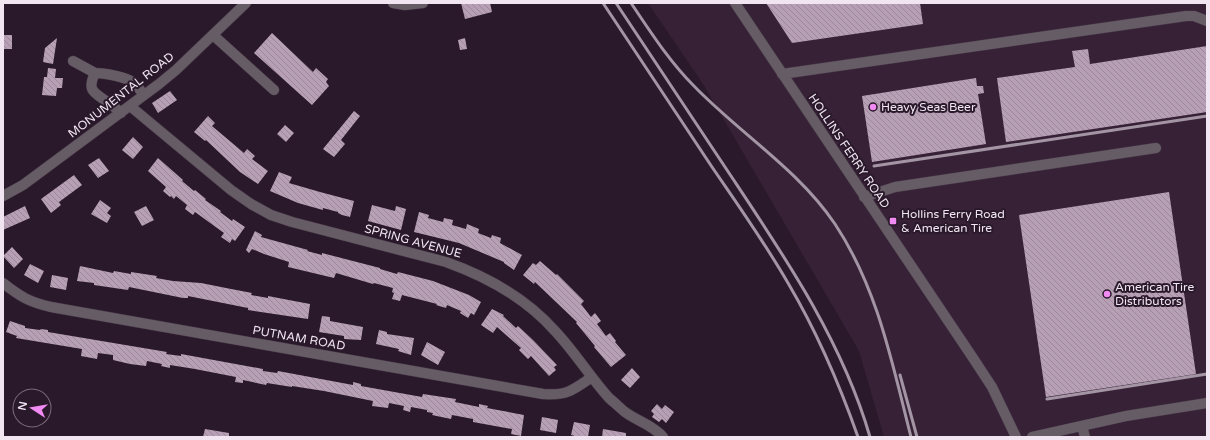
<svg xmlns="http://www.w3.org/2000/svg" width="1210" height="440" font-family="'Varela Round',sans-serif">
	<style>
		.built { fill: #372137 }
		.building { fill: url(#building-back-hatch) }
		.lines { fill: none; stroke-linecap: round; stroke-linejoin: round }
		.minor-casing { stroke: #463646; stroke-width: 11 }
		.minor { stroke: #665c65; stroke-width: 10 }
		.rail { stroke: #a395a3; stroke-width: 3 }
		.poi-dot { fill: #f28af3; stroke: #2a192a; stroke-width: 1.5 }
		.labels { text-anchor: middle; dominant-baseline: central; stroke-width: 4; stroke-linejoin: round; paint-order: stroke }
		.street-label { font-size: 12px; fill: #f1e5f1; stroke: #2a192a }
		.poi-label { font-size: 12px; fill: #f1e5f1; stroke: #2a192a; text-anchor: start }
	</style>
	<defs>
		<pattern id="building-back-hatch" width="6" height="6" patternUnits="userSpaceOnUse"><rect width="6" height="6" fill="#b7a0b6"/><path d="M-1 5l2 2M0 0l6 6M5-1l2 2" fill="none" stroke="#9b899a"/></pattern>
	</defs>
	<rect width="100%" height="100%" fill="#2a192a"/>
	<!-- built -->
	<path class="built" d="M648 3H1207V437H884L859 351 703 84Z"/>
	<!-- building -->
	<path class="building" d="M461 3H490L492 12 465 19Z
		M766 3H920L923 24 792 43Z
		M272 33 313 72 316 68 328 79 326 82 329 86 312 105 254 53Z
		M3 35H12V49H3Z
		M57 38 53 64 43 62 45 48Z
		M465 38 467 49 460 50 458 40Z
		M1207 46V112L1006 142 997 78 1075 67 1072 51 1088 49 1090 64Z
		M48 68 56 69 55 78H63L62 88H57L56 96 42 95 44 77H47Z
		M976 78 977 86H983L984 93 978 94 986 144 872 162 862 96Z
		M170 91 177 100 158 113 152 103Z
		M354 111 360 116 341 140 345 144 334 157 323 149Z
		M208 116 215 123 212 126 244 153 247 149 255 156 252 159 268 171 258 184 240 172 206 140 205 141 194 132Z
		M285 125 294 133 286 142 277 134Z
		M133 137 143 147 133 159 122 150Z
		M99 158 109 171 98 178 88 165Z
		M158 158 183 180 182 181 194 191 195 190 206 199 205 200 221 211 220 212 232 221 233 219 245 227 235 241 232 239 230 243 221 237 224 233 195 212 193 215 185 209 187 205 176 196 174 199 171 196 170 197 163 191 166 187 148 171Z
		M279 172 292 177 289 183 320 192 354 201 350 217 342 215 338 213V212L323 208V210L298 203 270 191Z
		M74 175 82 185 59 202 61 205 51 213 41 199Z
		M1169 192 1196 374 1046 397 1019 215Z
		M100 200 111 208 107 213 111 216 107 223 91 214Z
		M372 205 395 211 396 206 406 209 401 230 368 221Z
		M25 206 30 218 3 230V217Z
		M146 206 154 220 142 226 134 212Z
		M419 212 429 215 428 218 443 222 444 218 453 220 452 225 466 229 467 224 479 229 478 233 491 238 492 235 501 238 500 243 522 255 514 270 504 263V262L459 243 414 232Z
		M255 231 262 235 261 237 308 250 307 251 322 255V253L380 268V269L397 274 398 272 433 281 469 295 481 302 474 315 471 313 468 318 460 313 461 311 447 305 446 308 436 305 437 304 402 295 400 301 392 299 394 293 392 292 393 288 374 283 373 284 336 273 334 278 288 267 289 262 264 254 252 249 249 253 246 250Z
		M12 247 23 259 14 268 3 256Z
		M540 261 556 275 557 274 584 301 581 304 591 317 595 313 601 321 597 324 606 336 610 333 616 341 615 342 626 355 611 367 594 347 595 346 576 323 577 322 535 282 534 284 523 275 533 263 536 265Z
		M30 264 44 271 38 283 24 275Z
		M80 266 113 273 114 271 131 274V272L157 276 156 278 173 281 201 283 226 288 252 293 251 295 268 298V296L294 301 310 304 308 319 248 310V308L188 296V298H183L129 287 128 290 94 285V283L77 281Z
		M52 275 68 278 66 290 50 287Z
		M492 309 504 315 503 316 516 328 518 326 533 340 557 365 554 367 556 370 549 376 531 356 528 359 519 350 521 348 497 327 493 333 481 325Z
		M322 316 330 317V321L363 327 361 340 344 339V336L319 332Z
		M10 321 25 326V328L40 330 41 329 48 330V332L167 352 166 354 181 356V354L263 369V371L277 373 278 371 353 385V382L361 384V386L422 397 423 394 456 399 455 402 479 407V404L488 406 487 408 524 415 521 436 511 434 512 429 473 422V419L452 415 451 419 432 415 433 413 427 412V410L411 407 410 412 403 410 404 406 389 403 388 408 372 406 373 401 324 391 292 386V387L267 383 266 385 243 380V383L235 382 236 377 195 369 170 365V368L161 366 162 364 147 361 146 366 130 364 113 360V355L98 353 97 359 81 356 82 349 16 338 17 336 6 332Z
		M379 330 387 332V334L414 338 411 355 398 351 399 349 376 344Z
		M427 342 445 352 438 365 421 355Z
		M632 368 640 377 630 388 621 380Z
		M657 404 662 409 665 405 674 412 666 423 662 419 659 422 652 417 654 414 651 411Z
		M542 417 558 420 556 433 540 430Z
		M574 422 590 425 588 437H578L571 435Z
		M205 429 229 433V437H203Z
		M603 429 626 433V437H602Z"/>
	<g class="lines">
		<defs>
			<path id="minor" d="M393 3 405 5 423 3
				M735 3 973 358 992 387 1016 437
				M213 35 274 90
				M73 61 95 73
				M782 74 1186 16H1194L1207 21
				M130 106 231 190 251 204 271 215 292 222 446 262C488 277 526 298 555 331 575 352 590 377 609 398 614 402 620 408 625 412 637 421 653 425 663 437
				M121 113C116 109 112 104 106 101 93 92 87 90 95 73 104 73 127 77 134 83 138 86 141 92 144 95
				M3 196 23 185 159 84 176 70 246 3
				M864 197 895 187 1156 148
				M3 283C21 297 29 302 51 307L543 394C567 396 573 390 592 377
				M1082 426 1085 437
				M1032 437 1126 416 1207 403"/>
		</defs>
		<!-- minor casing -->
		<use href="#minor" class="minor-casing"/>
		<!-- minor -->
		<use href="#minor" class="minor"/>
		<!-- rail -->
		<path class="rail" d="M603 3C639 58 676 112 712 167 738 205 765 243 788 283 817 332 839 383 858 437
			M616 3C655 62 694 120 733 179 787 260 843 343 870 437
			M631 3C650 31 669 61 693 85 739 133 797 168 835 224 878 289 892 363 911 437
			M874 166 1207 116
			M900 375 917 437
			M1047 399 1207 374"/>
	</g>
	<!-- markers -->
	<g class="poi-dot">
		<circle cx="873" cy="107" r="4"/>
		<rect x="889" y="217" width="8" height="8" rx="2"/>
		<circle cx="1107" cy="294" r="4"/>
	</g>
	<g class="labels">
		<!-- street labels -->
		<g class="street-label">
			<text transform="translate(121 95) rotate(-38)">MONUMENTAL ROAD</text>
			<text transform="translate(849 151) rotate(56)">HOLLINS FERRY ROAD</text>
			<text transform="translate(413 241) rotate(15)">SPRING AVENUE</text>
			<text transform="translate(299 338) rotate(10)">PUTNAM ROAD</text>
		</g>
		<!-- poi labels -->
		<g class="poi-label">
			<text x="881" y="107">Heavy Seas Beer</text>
			<text x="901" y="214">Hollins Ferry Road<tspan x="901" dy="14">&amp; American Tire</tspan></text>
			<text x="1115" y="287">American Tire<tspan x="1115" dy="14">Distributors</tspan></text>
		</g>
	</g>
	<!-- border -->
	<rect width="1210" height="440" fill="none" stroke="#f1e5f1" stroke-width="8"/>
	<!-- north arrow -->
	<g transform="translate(32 408) rotate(282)"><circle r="19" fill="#2a192a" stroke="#7a6b7a"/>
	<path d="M0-3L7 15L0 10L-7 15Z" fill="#f28af3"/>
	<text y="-6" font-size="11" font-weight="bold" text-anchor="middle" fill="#f1e5f1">N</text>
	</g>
</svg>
